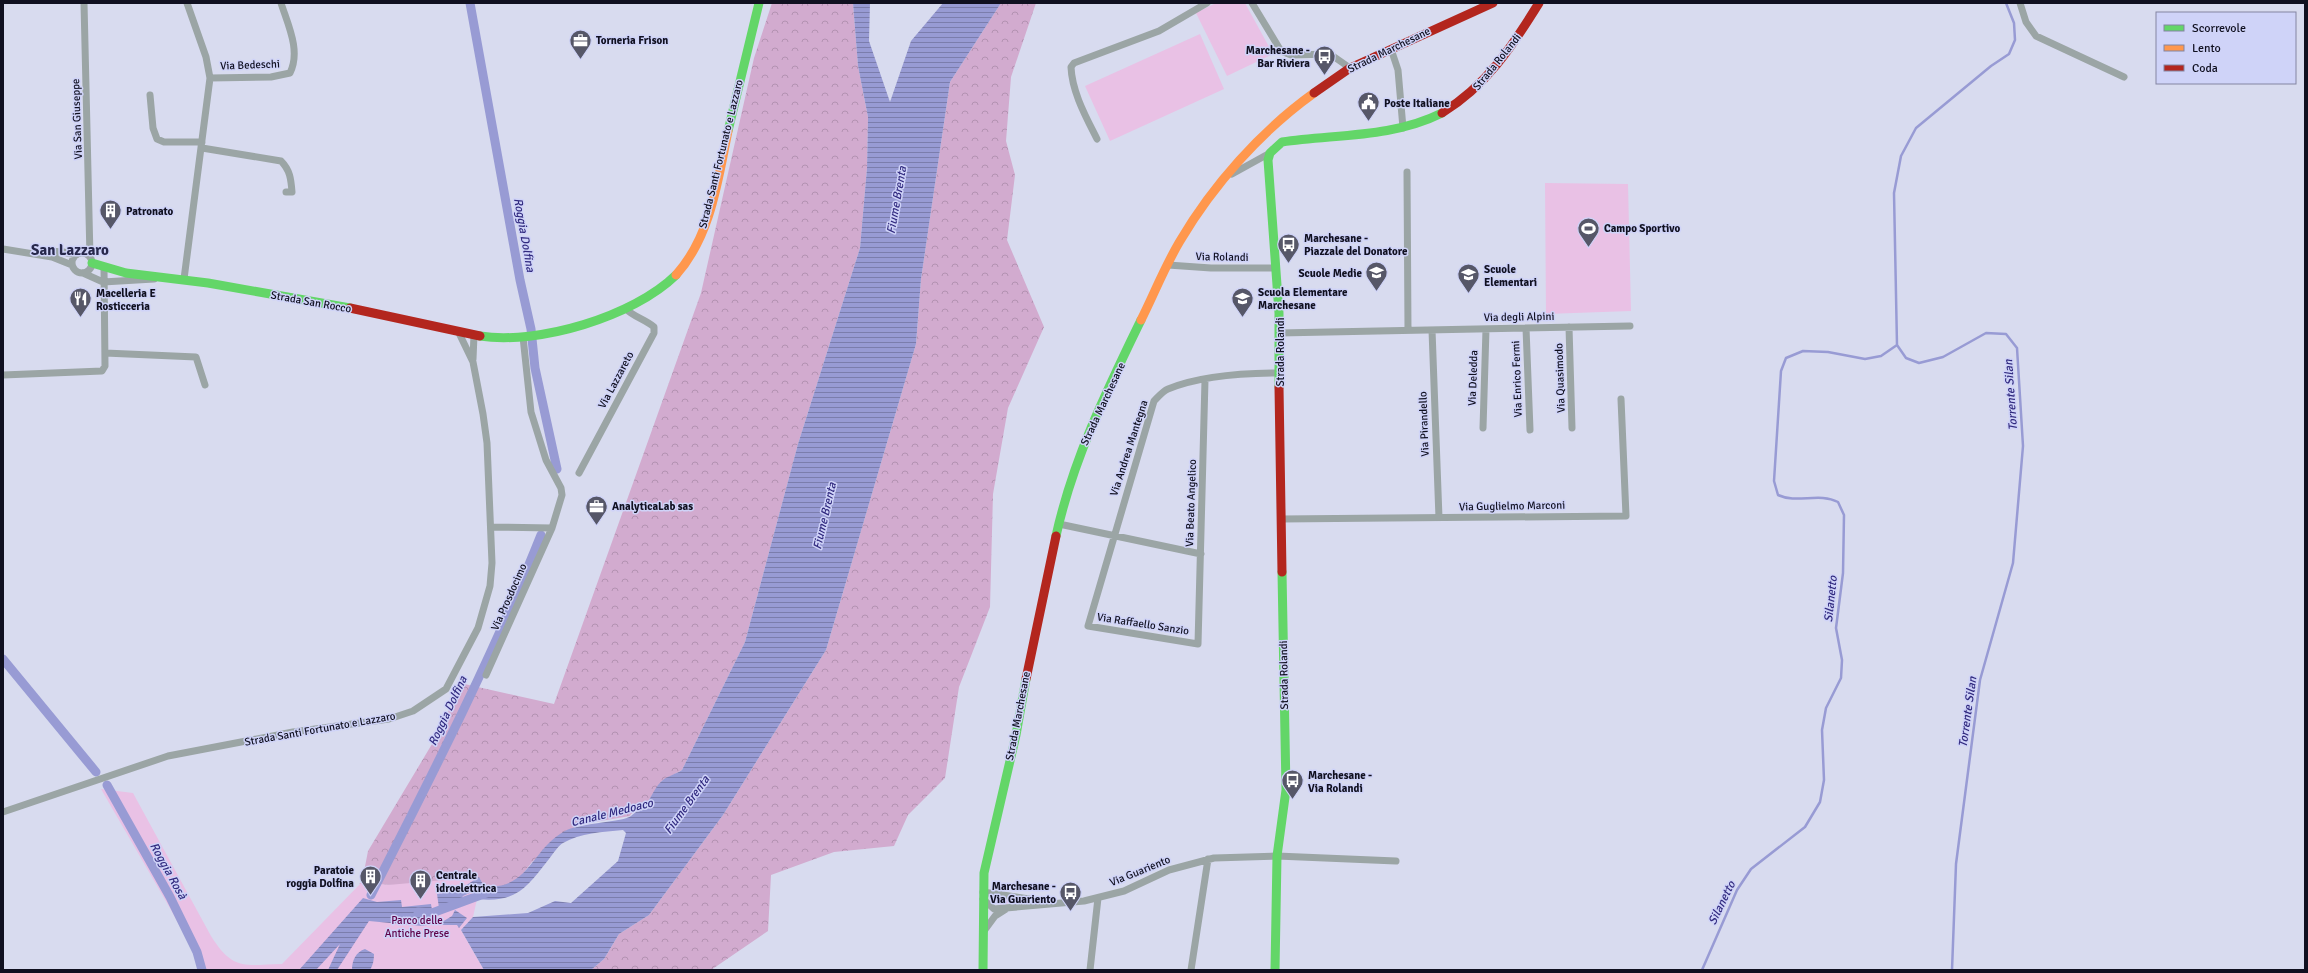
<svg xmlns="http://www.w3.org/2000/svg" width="2308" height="973" font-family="Signika,sans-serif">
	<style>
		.grass { fill: url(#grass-dots) }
		.forest { fill: url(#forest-crowns) }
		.green { fill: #e9c1e5 }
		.water { fill: url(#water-rules) }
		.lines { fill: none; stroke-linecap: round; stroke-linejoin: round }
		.stream { stroke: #989bd4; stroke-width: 2.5 }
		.canal { stroke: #989bd4; stroke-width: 9 }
		.street { stroke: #9ba5a5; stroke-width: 7 }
		.fast { stroke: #63d668; stroke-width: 9 }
		.slow { stroke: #ff974d; stroke-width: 9 }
		.jam { stroke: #b3261e; stroke-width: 9 }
		.labels { text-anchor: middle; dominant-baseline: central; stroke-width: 3; stroke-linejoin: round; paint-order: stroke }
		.poi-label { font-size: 11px; font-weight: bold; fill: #101020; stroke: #cfd3f8; text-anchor: start }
		.street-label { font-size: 11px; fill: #101020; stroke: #cfd3f8 }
		.park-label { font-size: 11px; fill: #5e0249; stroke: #cfd3f8 }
		.water-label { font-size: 12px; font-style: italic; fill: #312a7f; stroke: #cfd3f8 }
		.district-label { font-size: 15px; font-weight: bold; fill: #27284b; stroke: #cfd3f8 }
	</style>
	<defs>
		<pattern id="grass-dots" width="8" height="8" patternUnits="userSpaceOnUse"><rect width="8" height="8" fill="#e9c1e5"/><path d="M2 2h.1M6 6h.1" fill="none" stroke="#c7a5c4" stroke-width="1.8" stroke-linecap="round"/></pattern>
		<pattern id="forest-crowns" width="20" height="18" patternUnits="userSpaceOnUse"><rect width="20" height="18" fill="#d2abcf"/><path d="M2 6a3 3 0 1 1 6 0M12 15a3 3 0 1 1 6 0" fill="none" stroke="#b392b1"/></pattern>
		<pattern id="water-rules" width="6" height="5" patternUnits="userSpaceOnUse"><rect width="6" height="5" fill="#989bd4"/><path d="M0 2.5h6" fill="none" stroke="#7b7dac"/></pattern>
	</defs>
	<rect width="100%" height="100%" fill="#d8dbef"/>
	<!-- grass -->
	<path class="grass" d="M1000 898 1017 901 1001 905 992 901Z"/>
	<!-- forest -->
	<path class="forest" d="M772 3H853L858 66 868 117 867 168 860 248 798 444 745 642 682 770 662 781 646 804 631 814 630 816 577 825 532 862 522 875 510 884 496 888 359 884 362 882 368 851 441 729 460 683 554 704 701 293 754 58Z
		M1001 3H1036L1011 77 1006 141 1015 175 1007 240 1044 327 1008 408 993 494 990 607 959 687 945 778 908 815 894 846 834 852 771 875 768 931 711 970H591L604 959 619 934 649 915 723 815 826 650 916 344 921 279 950 82Z"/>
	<!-- green -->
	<path class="green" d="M1216 3H1245L1273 54 1227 76 1196 13Z
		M1200 34 1224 89 1110 141 1085 86Z
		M1545 183 1628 184 1631 311 1546 314Z
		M101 789 133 793 211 936C233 971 244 965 282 964L362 882 388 885 479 877 484 886 477 899 473 917 461 930 484 970H199L195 954 171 910Z"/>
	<!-- water -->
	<path class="water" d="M853 3H870L869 41 890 102 911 41 943 3H1001L950 82 921 279 916 344 826 650 723 815 649 915 619 934 604 959 591 970H484L461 930 473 917 528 913 555 901 571 903 618 861 626 833 623 830C603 832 580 833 563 843 558 846 553 854 549 859 526 888 517 903 477 899L483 887 463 896 456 907 453 905 439 908 437 894 457 891 479 877 484 886C529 891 532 848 565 831 579 823 624 822 631 816 635 812 643 808 647 803 652 796 656 785 663 780 668 776 676 774 682 770L745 642 798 444 860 248 867 168 868 117 858 66Z
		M363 898 377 902 401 900 402 907 431 904 432 910 428 914 427 925 422 926 369 921 337 970H328L340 944 316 970H299Z
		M455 910 467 918 459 928 457 925H437L452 916Z
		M365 949 374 954C374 960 373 965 370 970H352C352 960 356 952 365 949Z"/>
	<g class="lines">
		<!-- stream -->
		<path class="stream" d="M1702 970 1737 890 1751 869 1805 827 1820 802 1824 780 1822 730 1826 708 1841 678 1842 660 1836 628 1843 573 1844 515 1838 502C1819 492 1797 504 1778 495L1774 481 1781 371 1786 358 1803 351 1828 352 1865 359 1881 356 1897 345
			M1952 970 1956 864 1980 680 2013 563 2023 446 2017 348 2006 334 1986 333 1943 357 1919 363 1906 358 1897 345 1894 193 1901 156 1916 128 1991 66 2009 54 2015 40 2014 23 2006 3"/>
		<!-- canal -->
		<path class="canal" d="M470 3 520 280 531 329 535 368 557 469
			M3 659 96 772
			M107 785 170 897 197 952 202 970
			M371 895C431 777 492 658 541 535
			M418 912 432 913 489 892"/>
		<!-- street -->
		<path class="street" d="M84 3 90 257
			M1252 3 1281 51 1291 55 1330 54 1350 68
			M2020 3 2026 22 2036 36 2124 77
			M1391 49 1398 70 1403 128
			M210 78 271 77 290 73C301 51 288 25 281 3
			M150 95 153 128 157 139 164 142H202
			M1097 139C1086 117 1072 92 1071 67L1074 63 1159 31 1207 3
			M202 148 281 161C290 170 291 179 292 192H286
			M1407 172 1408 330
			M1232 174 1270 153
			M3 249 52 257 72 265
			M37 250 63 252 76 255
			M72 263a10 10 0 1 1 20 0a10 10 0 1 1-20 0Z
			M1168 265 1211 268H1276
			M83 273 103 282 154 279
			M184 279 210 78 206 57 187 3
			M1569 327 1572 428
			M1526 328 1530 430
			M1432 330 1439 518
			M1279 333 1630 326
			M105 353 196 357 205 385
			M473 359 474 335
			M3 375 102 371 105 366 104 268
			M1205 380 1198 644 1088 626 1154 401C1158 397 1163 391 1168 389 1200 376 1246 373 1280 373
			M1483 428 1486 329
			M579 473 654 333V327C646 320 634 317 626 309
			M1281 519 1626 516 1621 399
			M1059 524 1201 554
			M491 527 552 528
			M486 675 552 528 562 495 561 488 546 460 531 412 523 337
			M3 812 168 756 293 732 389 719 413 711 446 689 478 628 490 586 492 563 487 443 483 414 473 362 458 331
			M983 892 1043 901
			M983 899 994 909 1084 901 1124 891 1169 870 1214 858 1277 856 1396 861
			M984 931 995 916 1006 909
			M1090 970 1098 898
			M1191 970 1208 859"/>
		<!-- fast -->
		<path class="fast" d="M728 131 759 3
			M92 263 126 273 208 283 350 308
			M480 336C538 345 633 317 676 275
			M1279 387V313L1268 160 1270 153 1282 142C1336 134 1392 138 1442 113
			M1056 536C1073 459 1107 390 1141 320
			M983 970 984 873 1016 735 1026 679
			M1275 970 1277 856 1286 790 1282 572"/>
		<!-- slow -->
		<path class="slow" d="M676 275C711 236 718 180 728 131
			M1141 320C1154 294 1165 266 1180 241 1213 185 1261 131 1314 93"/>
		<!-- jam -->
		<path class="jam" d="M1314 93 1350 68 1493 3
			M1442 113C1487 85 1511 48 1539 3
			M350 308 480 336
			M1279 387 1282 572
			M1026 679 1056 536"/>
	</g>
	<!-- icons -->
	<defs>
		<symbol id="office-pin" viewBox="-11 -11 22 30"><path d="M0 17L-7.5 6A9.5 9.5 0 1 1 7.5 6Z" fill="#565768" stroke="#cfd3f8"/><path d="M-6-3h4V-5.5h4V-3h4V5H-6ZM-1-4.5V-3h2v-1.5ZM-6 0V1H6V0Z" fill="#fff"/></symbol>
		<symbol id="bus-pin" viewBox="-11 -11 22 30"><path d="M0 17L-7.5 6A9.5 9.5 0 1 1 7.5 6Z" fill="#565768" stroke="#cfd3f8"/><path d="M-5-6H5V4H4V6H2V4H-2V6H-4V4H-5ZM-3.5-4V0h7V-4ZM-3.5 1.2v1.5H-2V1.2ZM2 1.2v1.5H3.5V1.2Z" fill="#fff"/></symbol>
		<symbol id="civic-pin" viewBox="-11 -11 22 30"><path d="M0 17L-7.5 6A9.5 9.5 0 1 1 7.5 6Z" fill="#565768" stroke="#cfd3f8"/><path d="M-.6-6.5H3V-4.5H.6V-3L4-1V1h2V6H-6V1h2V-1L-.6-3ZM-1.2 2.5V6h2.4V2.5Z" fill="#fff"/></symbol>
		<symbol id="building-pin" viewBox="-11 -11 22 30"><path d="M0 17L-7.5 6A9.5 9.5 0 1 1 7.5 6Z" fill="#565768" stroke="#cfd3f8"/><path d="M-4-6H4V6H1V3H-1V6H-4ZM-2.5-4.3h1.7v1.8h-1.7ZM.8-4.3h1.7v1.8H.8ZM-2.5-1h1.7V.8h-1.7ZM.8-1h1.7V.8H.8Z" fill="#fff"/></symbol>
		<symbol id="stadium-pin" viewBox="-11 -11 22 30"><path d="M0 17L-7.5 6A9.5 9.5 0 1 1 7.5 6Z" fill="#565768" stroke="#cfd3f8"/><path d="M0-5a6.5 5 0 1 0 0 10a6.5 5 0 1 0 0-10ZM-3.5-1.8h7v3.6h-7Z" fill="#fff"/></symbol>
		<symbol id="school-pin" viewBox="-11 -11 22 30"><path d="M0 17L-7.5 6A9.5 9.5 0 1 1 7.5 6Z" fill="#565768" stroke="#cfd3f8"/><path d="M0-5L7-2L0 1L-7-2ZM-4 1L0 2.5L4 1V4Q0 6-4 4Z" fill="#fff"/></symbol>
		<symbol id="restaurant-pin" viewBox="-11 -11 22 30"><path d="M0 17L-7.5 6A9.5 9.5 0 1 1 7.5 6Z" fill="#565768" stroke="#cfd3f8"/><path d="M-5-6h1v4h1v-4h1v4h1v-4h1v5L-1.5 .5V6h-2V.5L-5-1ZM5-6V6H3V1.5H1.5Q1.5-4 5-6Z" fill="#fff"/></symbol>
	</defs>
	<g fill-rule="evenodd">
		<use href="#office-pin" x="568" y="28" width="25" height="34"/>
		<use href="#bus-pin" x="1312" y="44" width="25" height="34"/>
		<use href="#civic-pin" x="1356" y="90" width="25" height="34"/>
		<use href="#building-pin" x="98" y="198" width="25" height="34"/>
		<use href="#stadium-pin" x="1576" y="216" width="25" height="34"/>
		<use href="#bus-pin" x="1276" y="232" width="25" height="34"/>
		<use href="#school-pin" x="1364" y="260" width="25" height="34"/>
		<use href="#school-pin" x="1456" y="262" width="25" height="34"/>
		<use href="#school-pin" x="1230" y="286" width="25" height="34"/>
		<use href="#restaurant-pin" x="68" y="286" width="25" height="34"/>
		<use href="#office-pin" x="584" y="494" width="25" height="34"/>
		<use href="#bus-pin" x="1280" y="768" width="25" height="34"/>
		<use href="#building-pin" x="358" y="864" width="25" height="34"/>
		<use href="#building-pin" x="408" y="868" width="25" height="34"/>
		<use href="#bus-pin" x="1058" y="880" width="25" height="34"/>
	</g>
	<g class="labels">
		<!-- poi labels -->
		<g class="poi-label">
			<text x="596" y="40">Torneria Frison</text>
			<text x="1310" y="50" text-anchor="end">Marchesane -<tspan x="1310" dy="13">Bar Riviera</tspan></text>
			<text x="1384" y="103">Poste Italiane</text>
			<text x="126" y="211">Patronato</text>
			<text x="1604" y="228">Campo Sportivo</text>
			<text x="1304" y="238">Marchesane -<tspan x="1304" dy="13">Piazzale del Donatore</tspan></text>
			<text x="1484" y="269">Scuole<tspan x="1484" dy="13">Elementari</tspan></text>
			<text x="1362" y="273" text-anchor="end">Scuole Medie</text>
			<text x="1258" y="292">Scuola Elementare<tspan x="1258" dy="13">Marchesane</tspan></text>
			<text x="96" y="293">Macelleria E<tspan x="96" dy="13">Rosticceria</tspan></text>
			<text x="612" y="506">AnalyticaLab sas</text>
			<text x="1308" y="775">Marchesane -<tspan x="1308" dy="13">Via Rolandi</tspan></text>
			<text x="354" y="870" text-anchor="end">Paratoie<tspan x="354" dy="13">roggia Dolfina</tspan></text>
			<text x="436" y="875">Centrale<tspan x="436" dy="13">idroelettrica</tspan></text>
			<text x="1056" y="886" text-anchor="end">Marchesane -<tspan x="1056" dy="13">Via Guariento</tspan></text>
		</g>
		<!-- street labels -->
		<g class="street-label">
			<text transform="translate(1389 50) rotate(-26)">Strada Marchesane</text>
			<text transform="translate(1497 62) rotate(-51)">Strada Rolandi</text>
			<text transform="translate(250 65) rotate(-2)">Via Bedeschi</text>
			<text transform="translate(77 119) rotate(-92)">Via San Giuseppe</text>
			<text transform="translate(721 154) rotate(-76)">Strada Santi Fortunato e Lazzaro</text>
			<text transform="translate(1222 257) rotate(1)">Via Rolandi</text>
			<text transform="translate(311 302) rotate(10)">Strada San Rocco</text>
			<text transform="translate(1519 317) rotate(-1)">Via degli Alpini</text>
			<text transform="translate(1280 352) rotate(-90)">Strada Rolandi</text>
			<text transform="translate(1473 378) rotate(-88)">Via Deledda</text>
			<text transform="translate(1560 378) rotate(-92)">Via Quasimodo</text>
			<text transform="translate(1517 379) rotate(-92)">Via Enrico Fermi</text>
			<text transform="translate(616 380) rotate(-62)">Via Lazzareto</text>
			<text transform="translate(1103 404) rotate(-65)">Strada Marchesane</text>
			<text transform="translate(1424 424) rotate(-92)">Via Pirandello</text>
			<text transform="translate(1129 448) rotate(-72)">Via Andrea Mantegna</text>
			<text transform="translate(1191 503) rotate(-88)">Via Beato Angelico</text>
			<text transform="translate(1512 506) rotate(-1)">Via Guglielmo Marconi</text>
			<text transform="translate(509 597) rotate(-66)">Via Prosdocimo</text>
			<text transform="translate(1143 624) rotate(9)">Via Raffaello Sanzio</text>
			<text transform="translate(1284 675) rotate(-91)">Strada Rolandi</text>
			<text transform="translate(1018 716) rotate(-79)">Strada Marchesane</text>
			<text transform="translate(320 729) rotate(-10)">Strada Santi Fortunato e Lazzaro</text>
			<text transform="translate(1140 871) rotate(-22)">Via Guariento</text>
		</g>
		<!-- park labels -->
		<g class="park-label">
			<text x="417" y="920">Parco delle<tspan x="417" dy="13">Antiche Prese</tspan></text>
		</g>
		<!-- water labels -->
		<g class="water-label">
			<text transform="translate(897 200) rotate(-80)">Fiume Brenta</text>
			<text transform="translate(524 235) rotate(80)">Roggia Dolfina</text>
			<text transform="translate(2011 395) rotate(-94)">Torrente Silan</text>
			<text transform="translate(825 516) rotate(-77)">Fiume Brenta</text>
			<text transform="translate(1831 599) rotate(-84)">Silanetto</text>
			<text transform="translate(448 711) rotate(-65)">Roggia Dolfina</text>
			<text transform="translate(1968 712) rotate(-82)">Torrente Silan</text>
			<text transform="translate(687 805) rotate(-54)">Fiume Brenta</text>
			<text transform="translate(612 813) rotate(-14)">Canale Medoaco</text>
			<text transform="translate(168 871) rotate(61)">Roggia Rosà</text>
			<text transform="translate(1722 903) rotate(-64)">Silanetto</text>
		</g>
		<!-- district labels -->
		<g class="district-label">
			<text x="70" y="250">San Lazzaro</text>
		</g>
	</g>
	<!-- border -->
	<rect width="2308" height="973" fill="none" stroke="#101020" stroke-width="8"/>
	<!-- legend -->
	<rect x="2156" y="12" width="140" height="72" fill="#cfd3f8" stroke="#8385a2"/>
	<rect x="2164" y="25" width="20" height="6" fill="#63d668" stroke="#8385a2"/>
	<text x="2192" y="32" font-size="12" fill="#101020">Scorrevole</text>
	<rect x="2164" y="45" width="20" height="6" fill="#ff974d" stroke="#8385a2"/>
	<text x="2192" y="52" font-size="12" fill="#101020">Lento</text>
	<rect x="2164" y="65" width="20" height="6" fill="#b3261e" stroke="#8385a2"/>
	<text x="2192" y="72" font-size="12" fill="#101020">Coda</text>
</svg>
